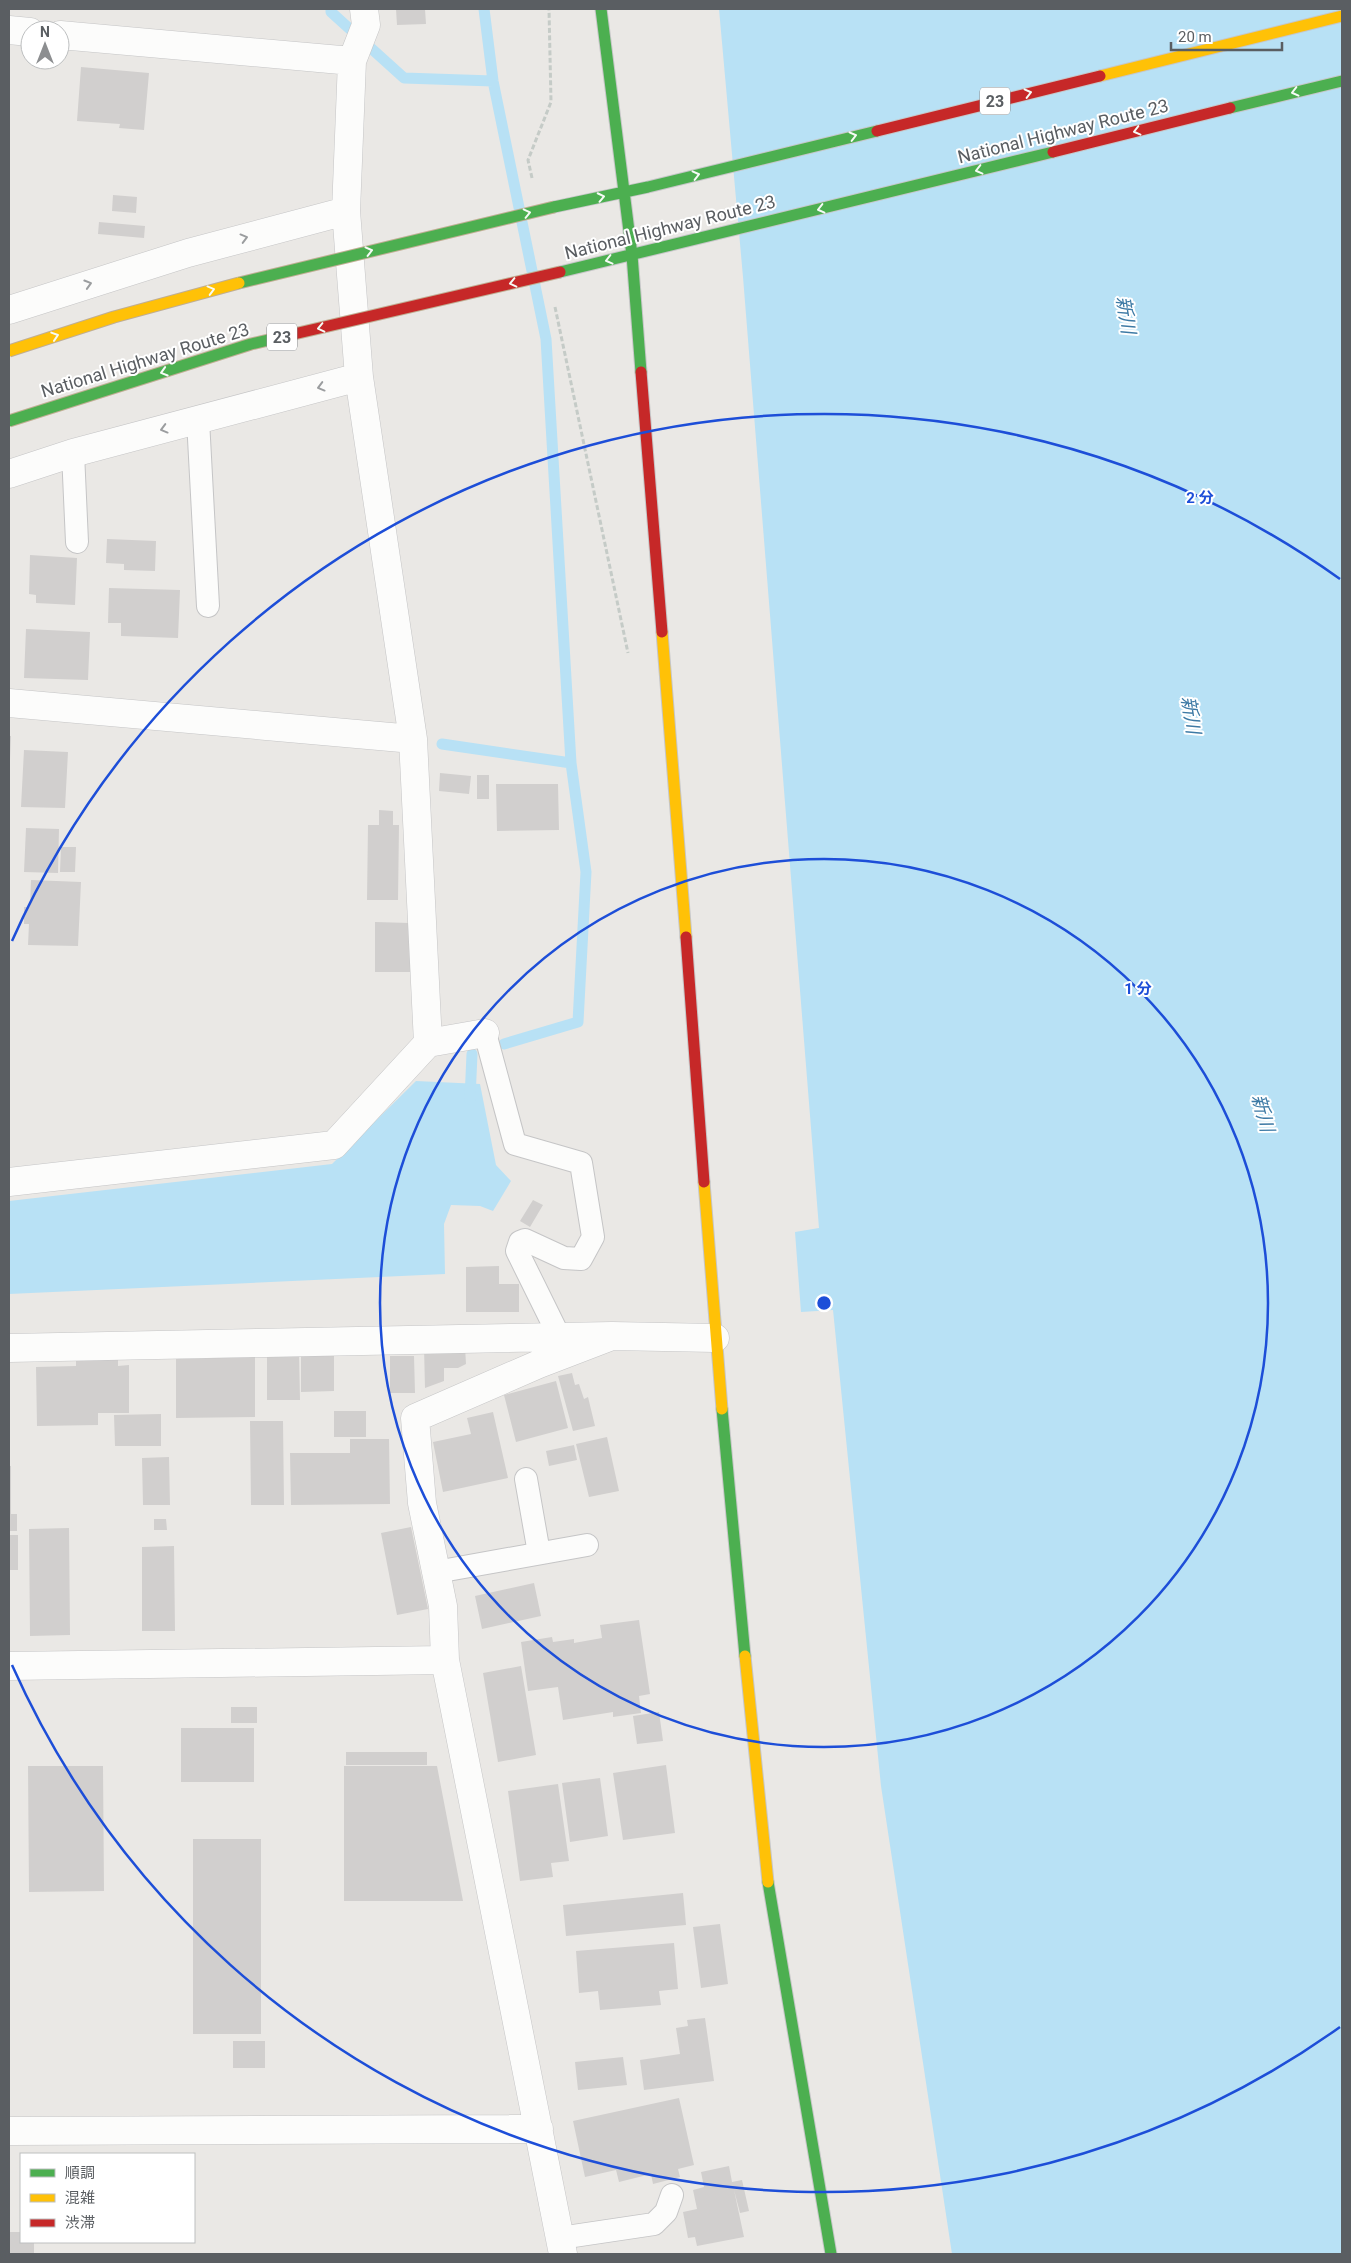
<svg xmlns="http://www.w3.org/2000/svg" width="1351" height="2263" font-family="Roboto,'Noto Sans JP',sans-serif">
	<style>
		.water { fill: #b8e1f5 }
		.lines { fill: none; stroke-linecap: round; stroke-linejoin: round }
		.stream { stroke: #b8e1f5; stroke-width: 11 }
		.building { fill: #d1cfce }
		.lane-casing { stroke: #c5c5c6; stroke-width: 24 }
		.street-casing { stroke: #c5c5c6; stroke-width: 29 }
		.fast-casing { stroke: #c6c6c7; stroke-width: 13 }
		.slow-casing { stroke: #c6c6c7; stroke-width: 13 }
		.jam-casing { stroke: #c6c6c7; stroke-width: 13 }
		.path { stroke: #c5cbc7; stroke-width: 3; stroke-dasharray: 5 2.5; stroke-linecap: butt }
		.lane { stroke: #fcfcfb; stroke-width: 22 }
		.street { stroke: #fcfcfb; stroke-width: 28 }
		.fast { stroke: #4caf50; stroke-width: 11 }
		.slow { stroke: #ffc107; stroke-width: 11 }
		.jam { stroke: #c62828; stroke-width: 11 }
		.fast-bridge-casing { stroke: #c0ae93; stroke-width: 13; stroke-linecap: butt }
		.slow-bridge-casing { stroke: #c0ae93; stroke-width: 13; stroke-linecap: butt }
		.jam-bridge-casing { stroke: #c0ae93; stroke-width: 13; stroke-linecap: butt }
		.fast-bridge { stroke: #4caf50; stroke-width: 11 }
		.slow-bridge { stroke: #ffc107; stroke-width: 11 }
		.jam-bridge { stroke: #c62828; stroke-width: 11 }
		.oneway { stroke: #f6fbf6 }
		.oneway2 { stroke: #9b9d9f }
		.ring { fill: none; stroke: #1d4ed8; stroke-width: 2.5 }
		.labels { text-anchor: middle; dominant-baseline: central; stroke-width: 4; stroke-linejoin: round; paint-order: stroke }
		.shield { fill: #fff; stroke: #8c8e91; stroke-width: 1 }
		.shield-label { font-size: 16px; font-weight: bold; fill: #5a5e62 }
		.street-label { font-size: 18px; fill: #5a5e62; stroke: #fff }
		.water-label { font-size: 19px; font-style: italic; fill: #3d7aa5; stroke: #fff }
		.centre { fill: #1d4ed8; stroke: #fff; stroke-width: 2.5 }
		.ring-label { font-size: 15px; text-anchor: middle; font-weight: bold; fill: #1d4ed8; stroke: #fff; stroke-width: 4; stroke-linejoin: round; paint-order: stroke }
	</style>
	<rect width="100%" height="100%" fill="#eae8e5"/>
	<!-- water -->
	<path class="water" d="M719 9H1342V2254H952L881 1786 833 1310 801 1312 795 1232 819 1228 743 277Z
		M416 1081 480 1084 496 1165 511 1181 493 1211 480 1206 451 1205 444 1224 445 1274 9 1294V1201L332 1164Z"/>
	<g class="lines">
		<!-- stream -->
		<path class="stream" d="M331 9V12L404 78 493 81
			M484 9 493 81 546 339 571 763 586 872 578 1022 504 1044
			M442 744 571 763
			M470 1099 472 1054"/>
	</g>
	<!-- building -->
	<path class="building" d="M396 9H425L426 24 397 25Z
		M81 67 149 73 144 130 119 128 120 124 77 121Z
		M113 195 137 197 136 213 112 211Z
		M99 222 145 226 144 238 98 234Z
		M107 539 156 541 155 571 124 570V564L106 563Z
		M30 555 77 558 75 605 36 603V595L29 594Z
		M109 588 180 590 178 638 121 636V623H108Z
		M26 629 90 632 88 680 24 678Z
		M9 736H11L10 760H9Z
		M24 750 68 752 65 808 21 807Z
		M440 773 471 776 469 794 439 791Z
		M477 775H489V799H477Z
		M496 784H558L559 830 497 831Z
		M379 810 393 811V825H399L398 900H367L368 825H379Z
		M26 828 59 829 58 873 24 872Z
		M61 847H76L75 872H60Z
		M31 880 81 882 78 946 28 945 29 924H24V907H30Z
		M375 922 410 923V972H375Z
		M533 1200 543 1205 530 1227 520 1221Z
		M499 1266V1284H519V1312H466V1267Z
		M424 1347H465L466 1364 458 1368H444V1381L425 1388Z
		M334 1350V1391L301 1392V1351Z
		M267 1351H299L300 1400H267Z
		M390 1356H414L415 1393H390Z
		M255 1357V1417L176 1418V1359Z
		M118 1358V1366L129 1365V1413H98V1425L37 1426 36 1367 76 1366V1359Z
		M572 1373 575 1385 579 1384 584 1399 588 1397 595 1426 573 1431 558 1376Z
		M556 1381 568 1428 516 1442 504 1395Z
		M334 1411H366V1437H334Z
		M493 1412 508 1478 443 1492 433 1442 471 1434 467 1418Z
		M161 1414V1446H115L114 1415Z
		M250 1421H283L284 1505H251Z
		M607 1437 619 1491 589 1497 576 1444Z
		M350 1439H389L390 1504 291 1505 290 1453H350Z
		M574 1445 577 1460 549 1466 546 1451Z
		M169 1457 170 1505H143L142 1458Z
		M9 1466H11V1514H17V1531H9Z
		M154 1519H166L167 1530H154Z
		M411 1527 428 1609 397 1615 381 1533Z
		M69 1528 70 1635 30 1636 29 1529Z
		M9 1535H18V1570H9Z
		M174 1546 175 1631H142V1547Z
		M534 1583 541 1616 482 1629 475 1596Z
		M639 1620 650 1694 639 1696 641 1713 613 1717V1712L563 1720 558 1687 528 1691 521 1642 552 1637 553 1642 574 1639V1643L602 1638 600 1625Z
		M521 1666 536 1755 498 1762 483 1673Z
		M231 1707H257V1723H231Z
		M659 1712 663 1741 637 1744 633 1716Z
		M181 1728H254V1782H181Z
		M346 1752H427V1765H346Z
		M666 1765 675 1833 623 1840 613 1773Z
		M28 1766H103L104 1891 29 1892Z
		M344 1766H437L463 1901H344Z
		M600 1778 608 1836 570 1842 562 1783Z
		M558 1784 569 1861 551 1863 553 1877 520 1881 508 1791Z
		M193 1839H261V2034H193Z
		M683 1893 686 1925 566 1936 563 1905Z
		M720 1924 728 1984 701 1988 693 1927Z
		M674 1943 678 1989 659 1991 661 2005 600 2010 598 1991 579 1993 576 1951Z
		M705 2018 714 2081 644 2090 640 2060 680 2054 676 2028 688 2026 687 2020Z
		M233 2041H265V2068H233Z
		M623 2057 627 2085 578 2090 575 2062Z
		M679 2098 694 2165 678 2169 680 2177 653 2184 651 2174 619 2182 616 2170 585 2177 573 2121Z
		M729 2166 732 2182 742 2180 749 2211 740 2213 734 2190 744 2237 697 2246 695 2237 688 2238 683 2212 697 2209 693 2190 704 2187 701 2172Z
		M9 2232H21V2242H34V2254H9Z"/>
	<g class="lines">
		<defs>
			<path id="lane" d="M198 420 208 606
				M73 453 77 542
				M485 1033 515 1144 581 1163 593 1237 581 1259 564 1258 525 1240 520 1242 517 1251 560 1338
				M526 1479 539 1553
				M436 1572 587 1545
				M560 2238 654 2224 666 2212 672 2195"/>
			<path id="street" d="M9 30 30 32
				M352 61 366 25 364 9
				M9 310 188 253 346 211
				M359 377 413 739 428 1043
				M9 474 73 453 359 377 346 211 352 61 60 35
				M9 703 413 739
				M9 1182 334 1145 428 1043 485 1033
				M9 1348 612 1336 715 1338
				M9 1666 445 1660
				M9 2131 539 2129
				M563 2254 445 1660 443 1606 422 1503 415 1418 539 1364 612 1336"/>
			<path id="fast" d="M601 9 632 255 641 372
				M1230 108 1342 81
				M554 207 648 187 877 131
				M560 272 1053 152
				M722 1409 745 1656
				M768 1882 831 2254"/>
			<path id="slow" d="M1100 76 1342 16
				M662 632 686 937
				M704 1182 722 1409
				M745 1656 768 1882"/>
			<path id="jam" d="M877 131 1100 76
				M1053 152 1230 108
				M641 372 662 632
				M686 937 704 1182"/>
		</defs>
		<!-- lane casing -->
		<use href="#lane" class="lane-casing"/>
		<!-- street casing -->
		<use href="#street" class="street-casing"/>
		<!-- fast casing -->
		<use href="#fast" class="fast-casing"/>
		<!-- slow casing -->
		<use href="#slow" class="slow-casing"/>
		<!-- jam casing -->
		<use href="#jam" class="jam-casing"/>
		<!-- path -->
		<path class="path" d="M532 178 528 160 551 102 549 9
			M555 307 628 653"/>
		<!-- lane -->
		<use href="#lane" class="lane"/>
		<!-- street -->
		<use href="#street" class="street"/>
		<!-- fast -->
		<use href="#fast" class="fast"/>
		<!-- slow -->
		<use href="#slow" class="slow"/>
		<!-- jam -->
		<use href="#jam" class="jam"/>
		<defs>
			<path id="fast-bridge" d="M239 283 554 207
				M9 421 251 344 294 334"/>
			<path id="slow-bridge" d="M9 351 114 317 239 283"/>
			<path id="jam-bridge" d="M294 334 560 272"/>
		</defs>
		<!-- fast-bridge casing -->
		<use href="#fast-bridge" class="fast-bridge-casing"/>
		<!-- slow-bridge casing -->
		<use href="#slow-bridge" class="slow-bridge-casing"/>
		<!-- jam-bridge casing -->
		<use href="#jam-bridge" class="jam-bridge-casing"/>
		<!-- fast-bridge -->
		<use href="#fast-bridge" class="fast-bridge"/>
		<!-- slow-bridge -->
		<use href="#slow-bridge" class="slow-bridge"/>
		<!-- jam-bridge -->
		<use href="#jam-bridge" class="jam-bridge"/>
	</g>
	<!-- one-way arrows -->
	<defs><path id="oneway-chevron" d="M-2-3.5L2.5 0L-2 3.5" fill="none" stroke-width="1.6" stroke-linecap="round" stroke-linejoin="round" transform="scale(1.25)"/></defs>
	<g class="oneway">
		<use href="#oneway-chevron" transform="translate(1295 92) rotate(166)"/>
		<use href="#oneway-chevron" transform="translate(1028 93) rotate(-14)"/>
		<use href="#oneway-chevron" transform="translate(1137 131) rotate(166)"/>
		<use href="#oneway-chevron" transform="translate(853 136) rotate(-14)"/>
		<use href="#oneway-chevron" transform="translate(979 170) rotate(166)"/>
		<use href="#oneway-chevron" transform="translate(696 175) rotate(-14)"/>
		<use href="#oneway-chevron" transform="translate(601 197) rotate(-12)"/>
		<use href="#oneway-chevron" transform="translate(821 209) rotate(166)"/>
		<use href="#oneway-chevron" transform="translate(527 213) rotate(-13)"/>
		<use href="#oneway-chevron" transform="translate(369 251) rotate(-14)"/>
		<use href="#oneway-chevron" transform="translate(609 260) rotate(166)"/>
		<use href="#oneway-chevron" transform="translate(513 283) rotate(167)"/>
		<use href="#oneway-chevron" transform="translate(211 290) rotate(-15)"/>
		<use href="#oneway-chevron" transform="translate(321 328) rotate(167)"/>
		<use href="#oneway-chevron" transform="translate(55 336) rotate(-18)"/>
		<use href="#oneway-chevron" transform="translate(164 372) rotate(163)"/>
	</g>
	<g class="oneway2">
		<use href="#oneway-chevron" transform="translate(244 238) rotate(-15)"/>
		<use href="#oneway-chevron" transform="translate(88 284) rotate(-17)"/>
		<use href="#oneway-chevron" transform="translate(321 387) rotate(165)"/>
		<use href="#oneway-chevron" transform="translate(164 429) rotate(165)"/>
	</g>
	<!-- distance rings -->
	<g class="ring">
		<circle cx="824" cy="1303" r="444"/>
		<path d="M1340 2027A889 889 0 0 1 12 1665M12 941A889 889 0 0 1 1340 579"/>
	</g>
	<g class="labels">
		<!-- shield labels -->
		<g class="shield">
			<rect x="980" y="87.5" width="30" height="27" rx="4"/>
			<rect x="267" y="323.5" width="30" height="27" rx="4"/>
		</g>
		<g class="shield-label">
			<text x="995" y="101">23</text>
			<text x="282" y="337">23</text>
		</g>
		<!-- street labels -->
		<g class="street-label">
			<text transform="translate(1063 131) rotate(-14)">National Highway Route 23</text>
			<text transform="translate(670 227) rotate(-14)">National Highway Route 23</text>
			<text transform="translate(145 360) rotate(-17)">National Highway Route 23</text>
		</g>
		<!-- water labels -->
		<g class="water-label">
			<text transform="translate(1126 315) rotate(81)">新川</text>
			<text transform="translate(1191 715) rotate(81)">新川</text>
			<text transform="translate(1263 1113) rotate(75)">新川</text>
		</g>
	</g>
	<circle cx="824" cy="1303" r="8" class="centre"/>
	<g class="ring-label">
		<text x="1200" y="503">2 分</text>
		<text x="1138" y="994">1 分</text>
	</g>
	<!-- border -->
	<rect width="1351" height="2263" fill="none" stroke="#5a5e62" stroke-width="20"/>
	<!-- legend -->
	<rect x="20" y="2153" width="175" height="90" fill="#ffffff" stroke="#bdbfc0"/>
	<rect x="30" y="2169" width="25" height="8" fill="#4caf50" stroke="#bdbfc0"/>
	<text x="65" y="2178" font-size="15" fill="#5a5e62">順調</text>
	<rect x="30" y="2194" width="25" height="8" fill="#ffc107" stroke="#bdbfc0"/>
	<text x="65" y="2203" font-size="15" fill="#5a5e62">混雑</text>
	<rect x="30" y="2219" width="25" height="8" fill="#c62828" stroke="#bdbfc0"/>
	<text x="65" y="2228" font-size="15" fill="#5a5e62">渋滞</text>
	<!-- north arrow -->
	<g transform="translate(45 45)"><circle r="24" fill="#ffffff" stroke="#bdbfc0"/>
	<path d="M0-4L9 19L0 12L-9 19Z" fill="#8c8e90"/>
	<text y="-8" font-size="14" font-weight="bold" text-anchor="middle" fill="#5a5e62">N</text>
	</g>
	<!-- scale -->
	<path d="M1171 42v8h111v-8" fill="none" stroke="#5a5e62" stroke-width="2.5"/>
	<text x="1178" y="42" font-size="15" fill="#5a5e62" stroke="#ffffff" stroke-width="4" paint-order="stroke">20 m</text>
</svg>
